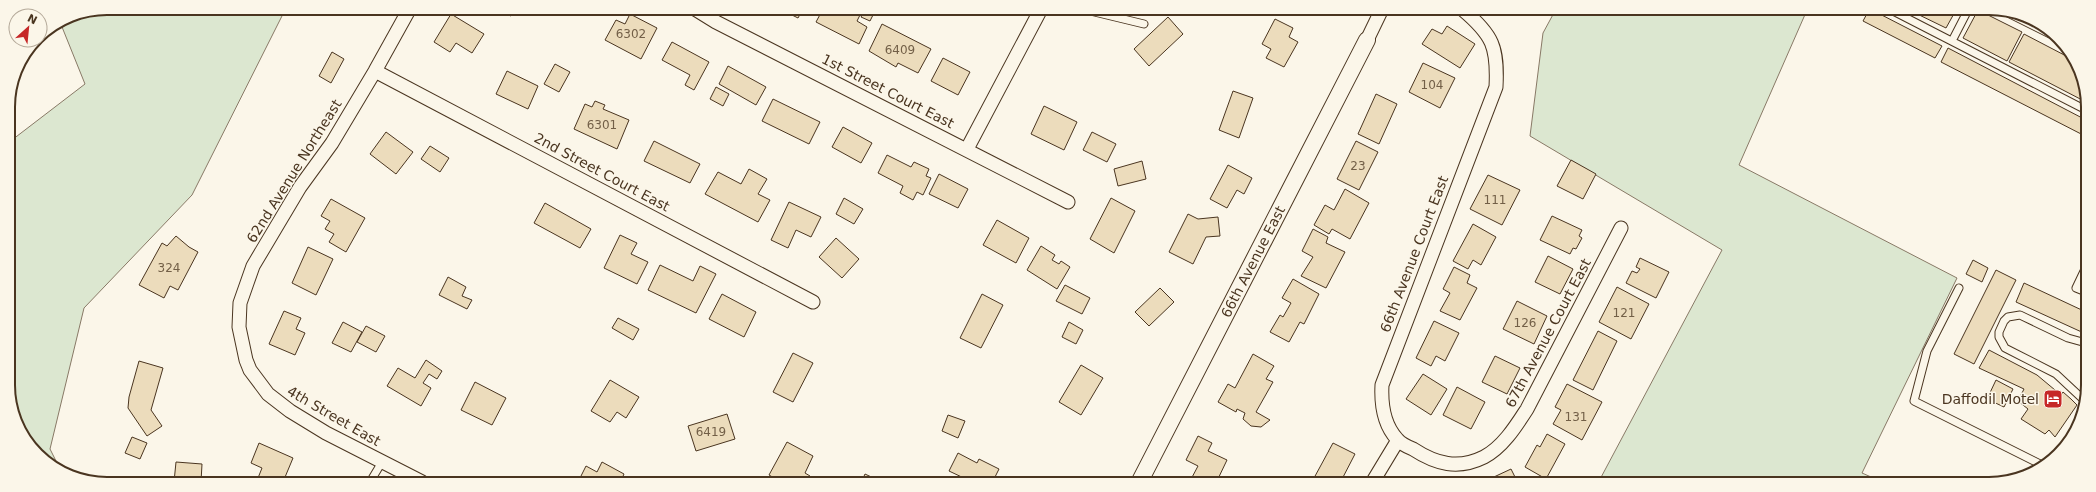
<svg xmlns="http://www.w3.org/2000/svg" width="2096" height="492" font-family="'DejaVu Sans',sans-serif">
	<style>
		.green { fill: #dce7d0; stroke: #887966 }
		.building { fill: #ecdcbc; stroke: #4a3520 }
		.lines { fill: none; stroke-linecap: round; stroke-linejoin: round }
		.service-casing { stroke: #4a3520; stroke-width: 9 }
		.minor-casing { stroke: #4a3520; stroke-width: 15 }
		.tertiary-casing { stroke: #4a3520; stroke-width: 18 }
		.service { stroke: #fbf6e9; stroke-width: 7 }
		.minor { stroke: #fbf6e9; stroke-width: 13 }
		.tertiary { stroke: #fbf6e9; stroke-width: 16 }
		.labels { text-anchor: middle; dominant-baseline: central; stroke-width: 3; stroke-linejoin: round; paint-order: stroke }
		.number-label { font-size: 12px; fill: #725f47 }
		.street-label { font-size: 14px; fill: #4a3520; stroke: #fbf6e9 }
		.poi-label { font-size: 14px; fill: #4a3520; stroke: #fbf6e9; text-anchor: end }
		.rim { fill: none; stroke: #4a3520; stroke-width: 2 }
	</style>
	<rect width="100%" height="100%" fill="#fbf6e9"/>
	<!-- green -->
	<path class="green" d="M107 8H286L192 195 84 308 50 449 59 467 37 455 10 404 8 143 85 84 60 22 70 15Z
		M1556 9 1807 10 1739 165 1957 278 1862 473 1887 484 1598 483 1722 250 1530 136 1543 33Z"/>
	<!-- building -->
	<path class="building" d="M495 8H515L511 16Z
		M780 9H803L798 18Z
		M823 9 836 11 837 9H854L861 13 857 21 867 27 859 44 816 22Z
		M866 9 875 11 870 21 861 17Z
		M1869 10H1872L1942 46 1935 58 1863 21Z
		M1909 10H1956L1946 28Z
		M1978 10 2022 32 2007 61 1963 38Z
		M451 14 484 34 472 53 456 43 450 52 434 42Z
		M630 14 657 28 641 59 605 40 616 20 625 24Z
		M1168 17 1183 34 1149 66 1134 49Z
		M1275 19 1293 28 1289 37 1298 42 1284 67 1266 58 1271 49 1262 44Z
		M882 24 931 49 918 73 898 63 896 67 869 51Z
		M1447 26 1475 44 1460 68 1422 44 1432 29 1442 34Z
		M2024 34 2070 58 2086 88V102L2009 62Z
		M672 42 709 62 694 90 685 85 690 75 662 60Z
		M1948 48 2086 120 2085 136 1941 62Z
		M332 52 344 59 331 83 319 76Z
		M943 58 970 72 958 95 931 81Z
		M1423 63 1455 78 1440 108 1409 92Z
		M555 64 570 72 559 92 544 84Z
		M728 66 766 87 756 105 719 84Z
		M507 71 538 86 528 109 496 94Z
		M716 87 729 94 723 106 710 99Z
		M1233 91 1253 98 1239 138 1219 130Z
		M1376 94 1397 104 1379 144 1358 134Z
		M773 99 820 122 809 144 762 121Z
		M595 101 605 105 603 109 629 120 617 149 574 129 585 104 592 107Z
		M1044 106 1077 122 1064 150 1031 134Z
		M843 127 872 143 861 163 832 147Z
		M386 132 413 152 396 174 370 154Z
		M1092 132 1116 144 1107 162 1083 150Z
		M654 141 700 164 690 183 644 161Z
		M1356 141 1378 152 1359 190 1337 179Z
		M430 146 449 158 440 172 421 159Z
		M887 155 911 167 914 162 929 169 926 176 931 178 923 195 917 192 913 200 900 193 903 186 878 173Z
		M1571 160 1596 174 1583 199 1557 186Z
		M1142 161 1146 179 1118 186 1114 169Z
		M1228 165 1252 178 1244 194 1237 190 1227 208 1210 199Z
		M749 169 767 179 758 194 770 200 758 222 705 194 718 172 741 184Z
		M939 174 968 189 958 208 929 194Z
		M1488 175 1520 190 1502 225 1470 209Z
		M1345 189 1369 203 1350 239 1332 229 1329 234 1314 225 1325 205 1334 210Z
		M844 198 863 209 854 224 836 214Z
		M1111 198 1135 211 1114 253 1090 239Z
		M331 199 365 218 346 252 329 242 334 234 325 229 330 221 321 216Z
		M789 202 821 217 811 237 796 230 788 248 771 240Z
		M545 203 591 229 580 248 534 223Z
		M1188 214 1198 219 1218 217 1220 236 1206 237 1193 264 1169 252Z
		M1552 216 1582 230 1579 236 1582 238 1576 249 1573 248 1570 254 1540 240Z
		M997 220 1029 238 1016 263 983 245Z
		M1473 224 1496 237 1481 265 1473 260 1468 269 1453 261Z
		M1313 229 1328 237 1326 243 1345 252 1326 288 1301 276 1313 257 1302 251Z
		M620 235 637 243 631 254 648 262 637 284 604 268Z
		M176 236 189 247 198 252 178 290 170 286 164 298 139 285 162 243 167 246Z
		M836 238 859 259 842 278 819 257Z
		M1041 246 1055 255 1052 260 1059 264 1061 261 1070 267 1057 289 1027 270Z
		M308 247 333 259 316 295 292 283Z
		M1548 256 1573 269 1560 294 1535 282Z
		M1640 258 1669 272 1656 298 1626 283 1632 271 1637 273 1640 269 1636 267Z
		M1973 260 1988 268 1982 282 1966 274Z
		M660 265 693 281 700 266 716 274 696 313 648 290Z
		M1454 267 1470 275 1467 283 1477 288 1460 320 1440 311 1450 293 1443 289Z
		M1996 270 2016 280 1974 364 1954 354Z
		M448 277 466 287 462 296 472 300 467 309 439 295Z
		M1293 279 1319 294 1304 324 1300 322 1289 342 1270 332 1280 315 1283 317 1291 303 1282 298Z
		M2024 283 2086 312V334L2016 302Z
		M1065 285 1090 298 1082 314 1056 301Z
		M1617 287 1649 304 1631 339 1599 322Z
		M1160 288 1174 302 1149 326 1135 312Z
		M722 294 756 312 744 337 709 319Z
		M982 294 1003 305 981 348 960 338Z
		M1517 301 1547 316 1534 344 1503 329Z
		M284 311 301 318 296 329 305 333 295 355 269 344Z
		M618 318 639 329 633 340 612 328Z
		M1434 321 1459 333 1445 361 1436 356 1431 366 1416 358Z
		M343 322 362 332 351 352 332 343Z
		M1069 322 1083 330 1076 344 1062 337Z
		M366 326 385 336 376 352 357 342Z
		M1598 331 1617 341 1593 390 1573 380Z
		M1989 350 2037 375 2061 395 2063 392 2071 399 2077 405 2055 437 2049 430 2045 434 2021 419 2028 409 2018 401 2024 389 1979 368Z
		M793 353 813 363 793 402 773 392Z
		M1253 354 1274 366 1266 379 1273 382 1256 412 1270 420 1261 427 1251 426 1243 419 1245 413 1237 409 1236 412 1218 402 1228 384 1235 388Z
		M1495 356 1520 368 1507 394 1482 382Z
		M426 360 442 371 437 379 429 374 423 383 431 388 421 406 387 386 398 368 415 378Z
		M139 361 163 368 151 410 162 426 147 436 128 408 129 397Z
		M1081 365 1103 378 1081 415 1059 402Z
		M1423 374 1447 389 1431 415 1406 399Z
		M610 380 639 397 626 418 617 412 610 422 591 411Z
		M1996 380 2013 389 2004 407 1987 399Z
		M475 382 506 398 492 425 461 410Z
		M1567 384 1602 402 1582 440 1553 424 1561 410 1555 407Z
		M1457 387 1485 402 1471 429 1443 415Z
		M727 414 735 439 696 451 688 426Z
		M948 415 965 421 958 438 942 431Z
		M1547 434 1565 444 1546 479 1525 467 1537 445 1540 447Z
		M1198 436 1212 443 1208 451 1227 460 1216 483H1189L1198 466 1186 460Z
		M132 437 147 443 140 459 125 453Z
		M787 442 813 456 805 473 810 476 807 483H783L769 475Z
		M259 443 293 458 283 482H267L258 478 262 468 251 463Z
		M1333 443 1355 454 1340 483H1323L1314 478Z
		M958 453 977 463 979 459 999 469 992 483H967L968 480 949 471Z
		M176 462 202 464 201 482H174Z
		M602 462 624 474 620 483 578 482 586 466 597 472Z
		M1511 469 1518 483H1481Z
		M865 474 884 483H861Z
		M654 478 675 483H653Z"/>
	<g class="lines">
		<defs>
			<path id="service" d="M1082 9 1144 24
				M1891 10 2086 110
				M2002 10 2060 39
				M1952 41 1968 10
				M1959 288 1927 351 1914 401 2044 466
				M2086 292 2076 288 2086 267
				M2086 402 2056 374 2005 348 1999 337V332L2004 321 2008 317 2020 315 2068 338 2086 343
				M370 482 382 462"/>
			<path id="minor" d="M410 8 375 71 332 143 300 187 253 266 240 303 239 327 246 360 250 370 268 394 290 411 326 433 422 482
				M695 9 716 22 1068 202
				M1462 9C1493 35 1498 47 1496 87L1382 385C1381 404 1384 425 1397 439 1401 444 1408 447 1413 449 1436 464 1458 470 1484 457 1503 447 1516 426 1527 409L1621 228
				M1367 40 1382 9
				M375 71 813 302
				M967 149 1041 9
				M1372 483 1398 440"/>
			<g id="tertiary">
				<path id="s1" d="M1139 483 1367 40"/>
			</g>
		</defs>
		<!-- service casing -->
		<use href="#service" class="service-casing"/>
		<!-- minor casing -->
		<use href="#minor" class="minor-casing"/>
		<!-- tertiary casing -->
		<use href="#tertiary" class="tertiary-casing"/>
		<!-- service -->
		<use href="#service" class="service"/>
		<!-- minor -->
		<use href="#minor" class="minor"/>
		<!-- tertiary -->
		<use href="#tertiary" class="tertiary"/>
	</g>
	<!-- icons -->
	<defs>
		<symbol id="hotel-square" viewBox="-11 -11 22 22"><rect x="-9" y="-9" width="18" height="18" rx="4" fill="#c62828" stroke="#fbf6e9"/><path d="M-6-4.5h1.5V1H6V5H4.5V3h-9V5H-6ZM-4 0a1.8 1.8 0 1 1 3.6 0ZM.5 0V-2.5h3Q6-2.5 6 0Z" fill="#fff"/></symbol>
	</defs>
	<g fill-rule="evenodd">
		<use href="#hotel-square" x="2042" y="388" width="22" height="22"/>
	</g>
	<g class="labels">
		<!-- number labels -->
		<g class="number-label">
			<text x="631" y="34">6302</text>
			<text x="900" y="50">6409</text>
			<text x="1432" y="85">104</text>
			<text x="602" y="125">6301</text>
			<text x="1358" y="166">23</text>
			<text x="1495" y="200">111</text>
			<text x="169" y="268">324</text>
			<text x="1624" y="313">121</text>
			<text x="1525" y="323">126</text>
			<text x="1576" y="417">131</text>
			<text x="711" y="432">6419</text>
		</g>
		<!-- street labels -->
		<g class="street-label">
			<text transform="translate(888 91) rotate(27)">1st Street Court East</text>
			<text transform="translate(294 171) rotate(-58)">62nd Avenue Northeast</text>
			<text transform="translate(602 172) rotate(28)">2nd Street Court East</text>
			<text transform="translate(1414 254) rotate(-69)">66th Avenue Court East</text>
			<text stroke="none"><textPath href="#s1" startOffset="249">66th Avenue East</textPath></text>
			<text transform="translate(1548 333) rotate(-62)">67th Avenue Court East</text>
			<text transform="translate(334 416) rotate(30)">4th Street East</text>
		</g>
		<!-- poi labels -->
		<g class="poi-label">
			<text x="2039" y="399">Daffodil Motel</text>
		</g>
	</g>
	<!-- crop -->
	<path d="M0 0H2096V492H0ZM107 15H1989A92 92 0 0 1 2081 107V385A92 92 0 0 1 1989 477H107A92 92 0 0 1 15 385V107A92 92 0 0 1 107 15Z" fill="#fbf6e9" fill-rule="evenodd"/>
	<path class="rim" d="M107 15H1989A92 92 0 0 1 2081 107V385A92 92 0 0 1 1989 477H107A92 92 0 0 1 15 385V107A92 92 0 0 1 107 15Z"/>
	<!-- north arrow -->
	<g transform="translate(28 28) rotate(27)"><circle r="19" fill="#fbf6e9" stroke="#b4a999"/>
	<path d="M0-3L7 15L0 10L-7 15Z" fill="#c62828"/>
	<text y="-6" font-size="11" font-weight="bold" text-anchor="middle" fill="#4a3520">N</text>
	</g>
</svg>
